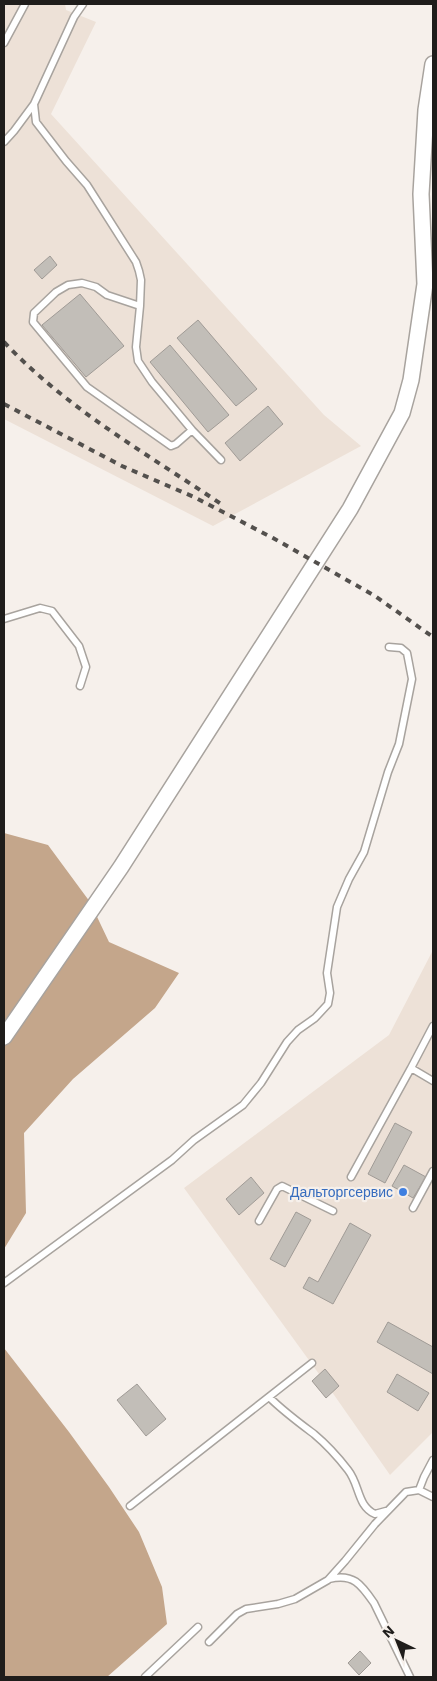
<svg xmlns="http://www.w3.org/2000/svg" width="437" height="1681" font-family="'Work Sans',sans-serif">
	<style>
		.built { fill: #ede1d7 }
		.forest { fill: #c4a68b }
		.building { fill: #c2beb8; stroke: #a09b96 }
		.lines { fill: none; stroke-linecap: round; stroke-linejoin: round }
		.service-casing { stroke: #a8a39e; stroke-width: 9 }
		.tertiary-casing { stroke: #a8a39e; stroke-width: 18 }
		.service { stroke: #fff; stroke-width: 6 }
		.tertiary { stroke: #fff; stroke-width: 15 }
		.rail { stroke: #53504d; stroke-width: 4; stroke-dasharray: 6 6; stroke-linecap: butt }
		.shop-dot { fill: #3f7fe0; stroke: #f6f0eb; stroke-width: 2 }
		.labels { text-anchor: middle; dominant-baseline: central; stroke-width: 4.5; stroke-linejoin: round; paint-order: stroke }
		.shop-label { font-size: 14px; fill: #366cbe; stroke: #f6f0eb; text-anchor: end }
	</style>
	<rect width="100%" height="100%" fill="#f6f0eb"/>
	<!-- built -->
	<path class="built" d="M4 4H65L66 10 96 22 51 114 324 415 361 446 213 526 4 419Z
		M433 950V1264L432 1267 433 1268V1432L390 1475 332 1392 326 1398 312 1381 319 1374 184 1188 389 1035Z"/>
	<!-- forest -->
	<path class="forest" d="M4 833 48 845 90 902 109 942 179 973 155 1008 73 1079 24 1133 26 1213 4 1249Z
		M4 1348 69 1432 109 1487 139 1532 162 1587 167 1624 107 1677H4Z"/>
	<!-- building -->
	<path class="building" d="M50 256 57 265 42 279 34 270Z
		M80 294 124 346 86 377 42 325Z
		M198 320 257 389 236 406 177 338Z
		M170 345 229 415 208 432 150 362Z
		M268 406 283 424 240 461 225 443Z
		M395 1123 412 1132 385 1183 368 1174Z
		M404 1165 426 1177 413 1198 392 1186Z
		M251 1177 264 1193 239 1215 226 1199Z
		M296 1212 311 1220 285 1267 270 1259Z
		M350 1223 371 1235 333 1304 303 1288 309 1277 318 1282Z
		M388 1322 433 1347V1374L377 1342Z
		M325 1369 339 1386 326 1398 312 1381Z
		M397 1374 429 1393 418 1411 387 1392Z
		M137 1384 166 1419 146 1436 117 1400Z
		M360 1651 371 1663 359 1675 348 1663Z"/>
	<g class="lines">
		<defs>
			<path id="service" d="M83 4 74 17 34 104 36 122 66 161 87 185 136 262 139 271 141 280 140 306 136 347 138 361 152 382 192 430 176 444 171 446 87 387 33 322 34 313 56 292 68 285 82 283 96 287 107 295 140 306
				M4 43 25 4
				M4 142 14 131 34 104
				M192 430 221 460
				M4 619 40 608 52 611 79 646 86 667 80 686
				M411 1068 433 1026
				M351 1177 411 1068 433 1081
				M413 1208 433 1171
				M259 1221 277 1189 282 1186 333 1211
				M4 1283 172 1160 194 1140 243 1105 261 1083 287 1042 298 1030 315 1018 328 1004 330 993 327 973 337 907 349 879 364 852 388 772 399 744 412 679 407 653 401 648 389 647
				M269 1397C283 1411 298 1422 314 1434 326 1444 338 1457 348 1470 360 1485 357 1506 375 1514L386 1511
				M419 1490 424 1477 433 1460
				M130 1506 312 1363
				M329 1579C353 1573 361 1584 374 1603L410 1677
				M209 1642 237 1614 246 1609 278 1604 295 1599 328 1580 345 1561 375 1524 406 1492 419 1490 433 1497
				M145 1677 198 1627"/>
			<path id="tertiary" d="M4 1037 121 867 350 509 402 413 411 380 425 284 421 194 426 110 433 64"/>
		</defs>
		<!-- service casing -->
		<use href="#service" class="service-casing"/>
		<!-- tertiary casing -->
		<use href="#tertiary" class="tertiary-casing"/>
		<!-- service -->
		<use href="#service" class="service"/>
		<!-- tertiary -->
		<use href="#tertiary" class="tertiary"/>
		<!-- rail -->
		<path class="rail" d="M4 342C67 409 149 455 224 506
			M4 404 122 466 194 497 273 538 375 596 433 637"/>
	</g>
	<!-- markers -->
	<circle class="shop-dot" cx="403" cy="1192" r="5"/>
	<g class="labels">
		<!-- shop labels -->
		<g class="shop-label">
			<text x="393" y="1192">Дальторгсервис</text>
		</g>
	</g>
	<!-- border -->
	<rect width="437" height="1681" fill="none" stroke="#1f1d1b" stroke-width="10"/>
	<!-- north arrow -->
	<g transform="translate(397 1641) rotate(317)" stroke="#f6f0eb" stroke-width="4" paint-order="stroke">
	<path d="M0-4L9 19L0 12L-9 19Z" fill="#1f1d1b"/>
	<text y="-8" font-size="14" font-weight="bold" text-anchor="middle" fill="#1f1d1b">N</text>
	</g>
</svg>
